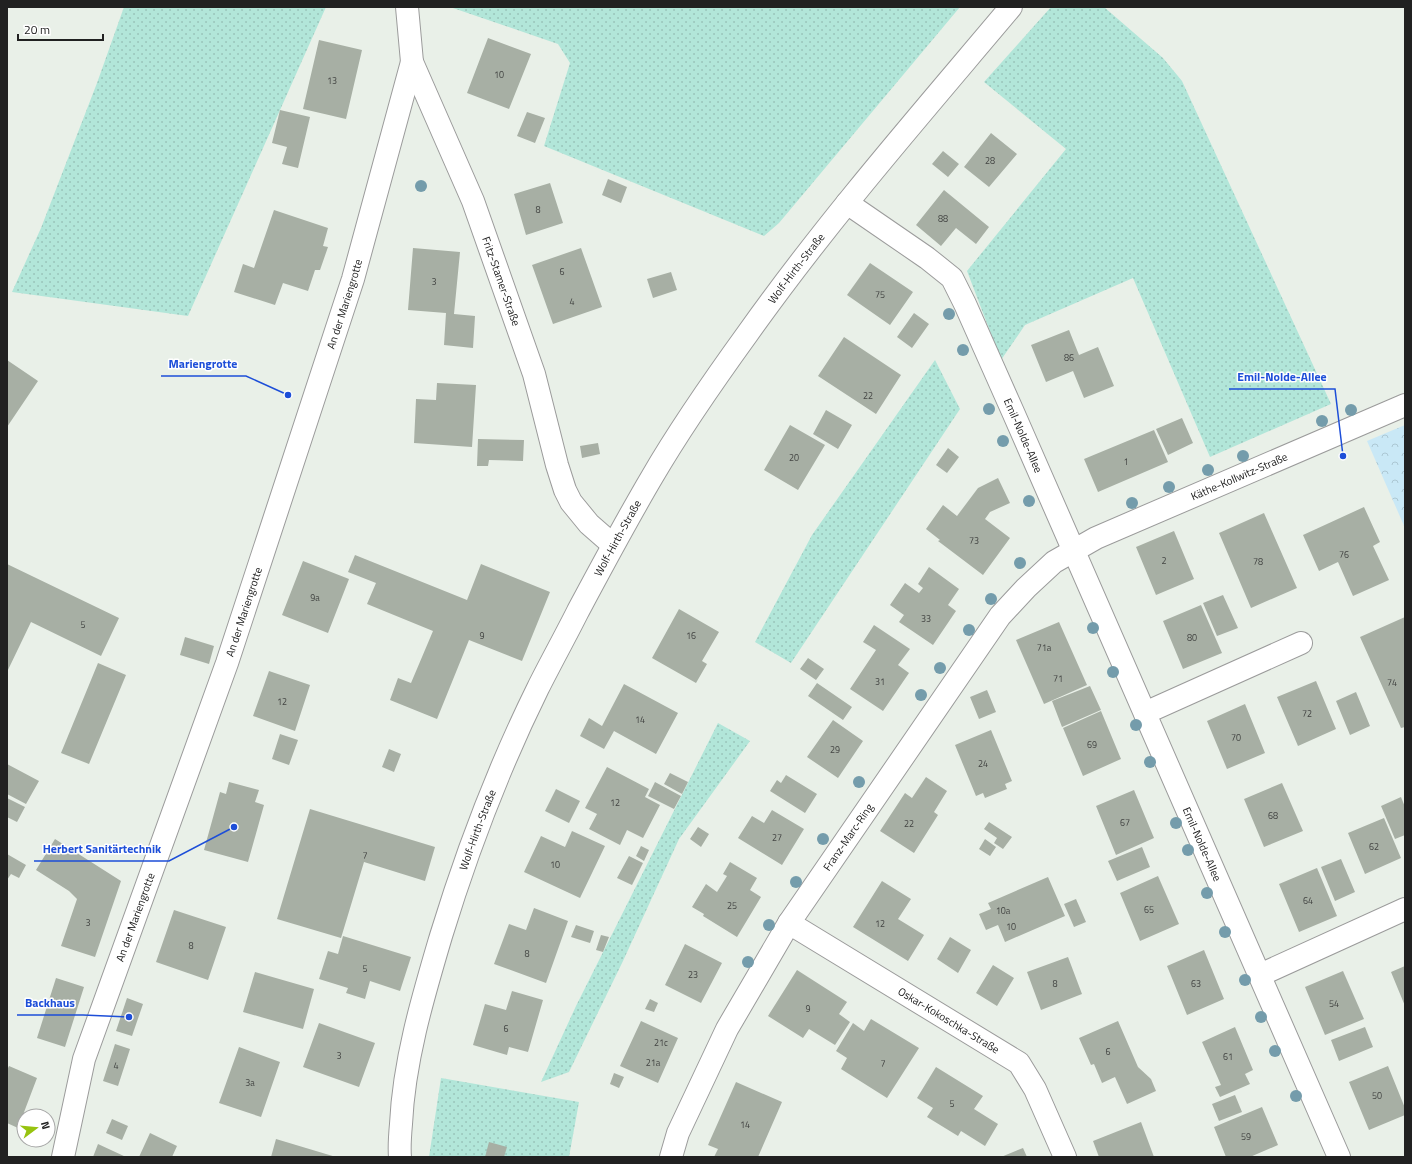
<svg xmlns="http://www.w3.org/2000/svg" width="1412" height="1164" font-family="'Titillium Web',sans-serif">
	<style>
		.grass { fill: url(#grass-dots) }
		.park { fill: url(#park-crowns) }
		.building { fill: #a7afa4 }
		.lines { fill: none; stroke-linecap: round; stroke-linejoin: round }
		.minor-casing { stroke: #9b9b9b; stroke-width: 24 }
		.minor { stroke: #fff; stroke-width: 22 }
		.tree { fill: #749cab }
		.labels { text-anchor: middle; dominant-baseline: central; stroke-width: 3; stroke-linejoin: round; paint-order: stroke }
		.number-label { font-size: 9px; fill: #424442 }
		.street-label { font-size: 11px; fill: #212121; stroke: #fff }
		.leader { fill: none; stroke: #1d4ed8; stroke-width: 1.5 }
		.callout-dot { fill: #1d4ed8; stroke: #fff; stroke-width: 1.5 }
		.callout-label { font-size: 12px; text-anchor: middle; font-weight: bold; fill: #1d4ed8; stroke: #fff; stroke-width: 3; stroke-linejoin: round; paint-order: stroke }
	</style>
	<defs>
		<pattern id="grass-dots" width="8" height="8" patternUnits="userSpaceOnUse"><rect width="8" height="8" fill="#b2e6d9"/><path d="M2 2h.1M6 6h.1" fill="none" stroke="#99c5ba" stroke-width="1.8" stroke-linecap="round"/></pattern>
		<pattern id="park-crowns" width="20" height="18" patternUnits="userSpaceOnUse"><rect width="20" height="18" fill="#c9e8f6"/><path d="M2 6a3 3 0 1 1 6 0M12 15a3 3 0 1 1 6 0" fill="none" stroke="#acc7d3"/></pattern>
	</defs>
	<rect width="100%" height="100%" fill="#e9f0e8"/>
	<!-- grass -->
	<path class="grass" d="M124 7H326L188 316 12 292 41 228 97 83Z
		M450 7H960L779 223 764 236 544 146 570 63 558 44Z
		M1051 7H1104L1163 58 1182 81 1331 404 1210 457 1133 278 1025 325 1001 360 967 271 1066 149 984 82Z
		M935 360 960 409 791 663 755 642 812 535Z
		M718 723 750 741 679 839 623 961 569 1072 541 1082 576 1006Z
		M441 1078 579 1102 569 1157H429Z"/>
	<!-- park -->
	<path class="park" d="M1405 425V528L1367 441Z"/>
	<!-- building -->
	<path class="building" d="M488 38 531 54 509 109 467 93Z
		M319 40 362 50 346 119 303 109Z
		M280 110 310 117 298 168 282 164 287 147 272 143Z
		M527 112 545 118 535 143 517 136Z
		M991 133 1017 154 989 187 964 167Z
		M943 151 959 164 948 177 932 164Z
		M608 179 627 187 621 203 602 195Z
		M550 183 563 223 526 235 514 194Z
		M944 190 989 227 976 244 956 228 941 246 916 225Z
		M274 210 328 228 323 246 328 247 320 270H315L308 291 283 283 275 305 234 292 243 264 254 268Z
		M413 248 460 252 454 314 475 316 473 348 444 345 446 313 408 310Z
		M581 248 602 307 553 324 532 265Z
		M870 263 913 292 890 325 847 295Z
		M671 272 677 290 653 298 647 279Z
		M914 313 929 324 912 348 897 337Z
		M1069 330 1079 355 1098 347 1114 386 1084 398 1073 371 1046 382 1031 345Z
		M844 337 901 375 876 414 818 376Z
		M7 360 38 381 7 427Z
		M437 383 476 385 472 447 414 443 416 399 436 400Z
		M826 410 852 425 838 449 813 434Z
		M1182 418 1193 443 1168 455 1156 429Z
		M790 425 825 445 798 490 764 470Z
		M1154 430 1168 462 1098 492 1084 459Z
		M478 439 524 440 523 461 489 460 488 466H477Z
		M598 443 600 454 582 458 580 446Z
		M948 448 959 457 947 473 936 465Z
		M998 478 1010 503 990 512 985 519 1010 538 983 575 938 541 940 540 926 529 943 505 957 516 978 488Z
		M1364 507 1380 542 1373 546 1389 580 1353 596 1338 562 1319 571 1303 535Z
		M1264 513 1297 588 1251 608 1219 533Z
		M1174 531 1194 579 1156 595 1136 547Z
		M355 555 467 600 481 564 550 592 522 661 469 640 437 719 390 700 398 678 411 683 433 631 367 604 376 583 348 572Z
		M303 561 349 579 328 633 282 615Z
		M7 564 119 618 101 656 31 622 7 672Z
		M929 567 959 589 948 605 956 611 933 645 899 622 904 615 890 605 905 583 919 593 923 588 918 584Z
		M1223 595 1238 628 1217 636 1203 603Z
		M1201 605 1222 653 1183 669 1163 621Z
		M679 609 719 632 702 661 707 664 696 683 652 658Z
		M1405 617V727L1401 728 1360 637Z
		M1059 622 1087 685 1044 704 1016 640Z
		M874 625 910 649 898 665 909 673 883 711 850 689 876 650 863 642Z
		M185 637 214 646 209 664 180 655Z
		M808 658 824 669 816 680 800 669Z
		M98 663 126 675 89 764 61 753Z
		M269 671 310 685 295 731 253 716Z
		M1316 681 1336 729 1298 746 1277 697Z
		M817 683 852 707 843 720 808 696Z
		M624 684 678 713 656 754 614 731 604 749 580 736 589 718 602 726Z
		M1090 686 1101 710 1062 727 1052 701Z
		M987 690 996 712 979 719 970 697Z
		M1356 692 1370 726 1350 735 1336 701Z
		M1245 704 1265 753 1227 769 1207 721Z
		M1101 711 1121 759 1083 776 1063 728Z
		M833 720 863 741 838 778 807 757Z
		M991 730 1012 781 1005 784 1007 789 985 798 983 793 976 796 955 745Z
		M280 734 298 740 289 765 272 759Z
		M389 749 401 754 394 772 382 767Z
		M7 764 39 781 26 804 7 794Z
		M607 767 649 789 645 797 660 805 643 838 627 830 620 845 589 829 597 814 585 808Z
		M670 773 688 782 682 794 664 784Z
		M786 775 817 794 805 813 770 791 777 780 781 783Z
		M926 777 947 791 934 812 938 815 914 853 880 831 905 793 912 798Z
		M229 782 259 790 255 802 264 805 248 862 204 850 220 792 226 794Z
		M655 782 681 796 674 809 648 796Z
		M1282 783 1303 831 1264 847 1244 799Z
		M556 789 580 801 569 823 545 811Z
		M1134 790 1154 838 1116 855 1096 806Z
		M1401 797 1405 807V835L1395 839 1381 806Z
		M7 798 25 807 17 822 7 817Z
		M310 809 435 847 425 881 364 862 341 938 277 919Z
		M772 810 804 829 782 865 738 838 752 816 764 823Z
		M1384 818 1401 858 1365 874 1348 833Z
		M989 822 1012 837 1003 849 994 843 997 838 984 829Z
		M698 827 709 834 701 847 690 839Z
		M572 831 605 846 580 898 524 872 541 836 565 847Z
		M55 839 121 881 95 957 61 946 77 899 69 891 36 870Z
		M985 839 996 847 990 856 979 849Z
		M641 846 649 850 644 861 636 856Z
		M1142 847 1150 867 1117 881 1108 861Z
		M7 854 26 865 19 878 11 874 7 880Z
		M629 856 643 863 632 885 617 878Z
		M1341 859 1355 892 1335 901 1321 867Z
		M730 862 757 878 750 890 761 897 737 937 703 916 704 914 692 907 706 884 717 892 727 876 723 874Z
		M1317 868 1337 916 1299 932 1279 884Z
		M1158 876 1179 924 1140 941 1120 893Z
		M1048 877 1065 916 1005 942 998 925 986 930 979 914 991 909 988 903Z
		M882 881 911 899 898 919 924 935 908 961 853 927Z
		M1076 899 1086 922 1074 927 1064 904Z
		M534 908 568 921 546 983 494 964 509 924 526 930Z
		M174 910 226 927 208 980 156 962Z
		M576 925 594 931 590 943 571 937Z
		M601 935 609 937 603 952 596 950Z
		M343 936 411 957 400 991 370 981 365 999 346 993 348 988 319 979 328 951 338 954Z
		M950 937 971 950 958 973 937 959Z
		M685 944 722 963 701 1003 665 985Z
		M1204 950 1224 999 1187 1015 1167 966Z
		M1068 957 1082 994 1041 1010 1027 972Z
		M993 965 1014 978 997 1006 976 993Z
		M1405 966V1006L1391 972Z
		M797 970 847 1002 839 1014 850 1022 835 1045 809 1029 803 1038 768 1016Z
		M1343 971 1364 1019 1325 1035 1305 987Z
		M255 972 314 989 303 1029 243 1012Z
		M56 978 84 987 65 1047 37 1038Z
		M512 991 543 1000 528 1052 509 1047 507 1055 473 1045 485 1004 506 1010Z
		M127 998 143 1004 132 1036 116 1031Z
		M650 999 658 1003 654 1012 645 1009Z
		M871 1019 919 1048 887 1098 841 1069 847 1058 836 1051 853 1023 864 1031Z
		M641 1021 678 1038 658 1083 620 1066Z
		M1118 1021 1138 1067 1151 1079 1156 1091 1127 1104 1115 1077 1102 1083 1094 1064 1091 1065 1079 1038Z
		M319 1023 375 1043 359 1087 303 1067Z
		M1235 1027 1253 1070 1245 1074 1250 1084 1220 1097 1215 1087 1221 1085 1202 1042Z
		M1365 1027 1373 1047 1339 1061 1331 1040Z
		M115 1044 130 1049 118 1086 103 1081Z
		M239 1047 280 1062 261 1117 219 1103Z
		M9 1066 37 1078 18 1128 7 1123V1070Z
		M1388 1066 1405 1108V1115L1369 1130 1349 1082Z
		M936 1067 983 1096 974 1109 998 1124 985 1146 961 1131 958 1136 927 1117 933 1108 917 1098Z
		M614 1073 624 1077 619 1088 610 1084Z
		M736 1082 782 1102 758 1157H714L718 1149 708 1145Z
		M1235 1095 1242 1112 1219 1121 1212 1104Z
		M1262 1107 1278 1145 1250 1157H1226L1214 1127Z
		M112 1119 128 1126 122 1140 106 1133Z
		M1141 1122 1154 1157H1099L1093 1141Z
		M150 1133 177 1146 172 1157H139Z
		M276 1139 336 1157H271Z
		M489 1142 507 1147 504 1157H485Z
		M98 1144 126 1157H93Z
		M1023 1148 1027 1157H1001Z"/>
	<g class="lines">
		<defs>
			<g id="minor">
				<path id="s1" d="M407 7 412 62 473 201 534 374 557 465 565 490 571 502 589 524 613 545"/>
				<path id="s2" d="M847 203 927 258 952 278 965 304 1013 412 1339 1157"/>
				<path d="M1145 713 1301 643"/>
				<path id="s3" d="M789 923 1019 1063 1035 1089 1065 1157"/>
				<path d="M1260 975 1405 909"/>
				<path id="s4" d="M63 1157 84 1059 227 663 353 279 412 62"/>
				<path id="s5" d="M400 1157C399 1146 400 1135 401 1124 404 1060 423 997 441 936 467 851 499 767 538 688 551 662 565 637 578 611 602 566 626 521 652 477 681 427 714 380 748 333 829 219 921 114 1011 7"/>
				<path id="s6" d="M671 1157 678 1133 727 1029 789 923 1000 616 1026 588 1054 562 1096 538 1405 405"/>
			</g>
		</defs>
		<!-- minor casing -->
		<use href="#minor" class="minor-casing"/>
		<!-- minor -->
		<use href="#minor" class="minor"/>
	</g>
	<!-- trees -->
	<g class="tree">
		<circle cx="421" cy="186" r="6"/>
		<circle cx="949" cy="314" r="6"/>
		<circle cx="963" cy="350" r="6"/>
		<circle cx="989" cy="409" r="6"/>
		<circle cx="1351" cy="410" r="6"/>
		<circle cx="1322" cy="421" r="6"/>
		<circle cx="1003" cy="441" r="6"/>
		<circle cx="1243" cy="456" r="6"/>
		<circle cx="1208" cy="470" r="6"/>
		<circle cx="1169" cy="487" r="6"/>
		<circle cx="1029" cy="501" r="6"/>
		<circle cx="1132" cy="503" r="6"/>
		<circle cx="1020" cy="563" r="6"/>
		<circle cx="991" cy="599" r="6"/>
		<circle cx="1093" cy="628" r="6"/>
		<circle cx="969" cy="630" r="6"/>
		<circle cx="940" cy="668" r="6"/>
		<circle cx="1113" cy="672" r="6"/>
		<circle cx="921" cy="695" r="6"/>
		<circle cx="1136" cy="725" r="6"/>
		<circle cx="1150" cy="762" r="6"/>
		<circle cx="859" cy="782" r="6"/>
		<circle cx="1176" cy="823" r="6"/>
		<circle cx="823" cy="839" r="6"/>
		<circle cx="1188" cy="850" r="6"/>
		<circle cx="796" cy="882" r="6"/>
		<circle cx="1207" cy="893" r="6"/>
		<circle cx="769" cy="925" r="6"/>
		<circle cx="1225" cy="932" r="6"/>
		<circle cx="748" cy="962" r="6"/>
		<circle cx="1245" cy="980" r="6"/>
		<circle cx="1261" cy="1017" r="6"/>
		<circle cx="1275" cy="1051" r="6"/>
		<circle cx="1296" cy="1096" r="6"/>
	</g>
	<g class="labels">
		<!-- number labels -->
		<g class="number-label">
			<text x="499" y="74">10</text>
			<text x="332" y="80">13</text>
			<text x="990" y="160">28</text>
			<text x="538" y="209">8</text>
			<text x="943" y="218">88</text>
			<text x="562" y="271">6</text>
			<text x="434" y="281">3</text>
			<text x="880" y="294">75</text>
			<text x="572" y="301">4</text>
			<text x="1069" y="357">86</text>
			<text x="868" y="395">22</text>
			<text x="794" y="457">20</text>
			<text x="1126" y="461">1</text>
			<text x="974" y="540">73</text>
			<text x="1344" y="554">76</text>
			<text x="1164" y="560">2</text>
			<text x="1258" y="561">78</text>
			<text x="315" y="597">9a</text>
			<text x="926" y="618">33</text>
			<text x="83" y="624">5</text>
			<text x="482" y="635">9</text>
			<text x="691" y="635">16</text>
			<text x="1192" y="637">80</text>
			<text x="1044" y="647">71a</text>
			<text x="1058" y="678">71</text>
			<text x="880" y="681">31</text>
			<text x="1392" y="682">74</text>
			<text x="282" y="701">12</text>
			<text x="1307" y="713">72</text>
			<text x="640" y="719">14</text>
			<text x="1236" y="737">70</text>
			<text x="1092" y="744">69</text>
			<text x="835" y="749">29</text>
			<text x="983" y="763">24</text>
			<text x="615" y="802">12</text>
			<text x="1273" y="815">68</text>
			<text x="1125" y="822">67</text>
			<text x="909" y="823">22</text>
			<text x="777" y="837">27</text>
			<text x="1374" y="846">62</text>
			<text x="365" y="855">7</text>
			<text x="555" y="864">10</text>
			<text x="1308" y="900">64</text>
			<text x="732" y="905">25</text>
			<text x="1149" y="909">65</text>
			<text x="1003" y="910">10a</text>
			<text x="88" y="922">3</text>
			<text x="880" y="923">12</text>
			<text x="1011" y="926">10</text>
			<text x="191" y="945">8</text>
			<text x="527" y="953">8</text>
			<text x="365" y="968">5</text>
			<text x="693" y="974">23</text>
			<text x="1055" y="983">8</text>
			<text x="1196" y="983">63</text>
			<text x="1334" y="1003">54</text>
			<text x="808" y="1008">9</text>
			<text x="506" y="1028">6</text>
			<text x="661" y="1042">21c</text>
			<text x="1108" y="1051">6</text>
			<text x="339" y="1055">3</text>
			<text x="1228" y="1056">61</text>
			<text x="653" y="1062">21a</text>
			<text x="883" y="1063">7</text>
			<text x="116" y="1065">4</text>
			<text x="250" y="1082">3a</text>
			<text x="1377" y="1095">50</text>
			<text x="952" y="1103">5</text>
			<text x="745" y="1124">14</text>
			<text x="1246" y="1136">59</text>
		</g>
		<!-- street labels -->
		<g class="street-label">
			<text stroke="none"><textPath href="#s5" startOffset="986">Wolf-Hirth-Straße</textPath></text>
			<text stroke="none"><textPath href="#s1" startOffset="292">Fritz-Stamer-Straße</textPath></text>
			<text stroke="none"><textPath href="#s4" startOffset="899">An der Mariengrotte</textPath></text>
			<text stroke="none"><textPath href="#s2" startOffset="302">Emil-Nolde-Allee</textPath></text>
			<text stroke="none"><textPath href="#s6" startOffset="916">Käthe-Kollwitz-Straße</textPath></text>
			<text stroke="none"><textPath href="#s5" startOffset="662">Wolf-Hirth-Straße</textPath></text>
			<text stroke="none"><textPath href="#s4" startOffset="575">An der Mariengrotte</textPath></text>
			<text stroke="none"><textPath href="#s5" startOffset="338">Wolf-Hirth-Straße</textPath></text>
			<text stroke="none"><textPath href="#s6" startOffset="367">Franz-Marc-Ring</textPath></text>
			<text stroke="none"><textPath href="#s2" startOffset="748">Emil-Nolde-Allee</textPath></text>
			<text stroke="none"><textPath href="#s4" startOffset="251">An der Mariengrotte</textPath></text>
			<text stroke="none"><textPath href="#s3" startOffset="187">Oskar-Kokoschka-Straße</textPath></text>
		</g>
	</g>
	<!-- callouts -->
	<path class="leader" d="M288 395L246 376H161M1343 456L1335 389H1229M234 827L169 861H34M129 1017L83 1015H17"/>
	<g class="callout-dot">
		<circle cx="288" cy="395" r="4"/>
		<circle cx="1343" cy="456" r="4"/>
		<circle cx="234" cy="827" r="4"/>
		<circle cx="129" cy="1017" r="4"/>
	</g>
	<g class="callout-label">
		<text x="203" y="368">Mariengrotte</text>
		<text x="1282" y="381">Emil-Nolde-Allee</text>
		<text x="102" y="853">Herbert Sanitärtechnik</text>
		<text x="50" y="1007">Backhaus</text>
	</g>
	<!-- border -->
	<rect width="1412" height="1164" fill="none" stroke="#212121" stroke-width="16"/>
	<!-- north arrow -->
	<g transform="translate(36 1128) rotate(74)"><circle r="19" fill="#ffffff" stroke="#a6a6a6"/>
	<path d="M0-3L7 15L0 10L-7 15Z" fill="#97c30f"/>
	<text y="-6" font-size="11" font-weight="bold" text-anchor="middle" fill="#212121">N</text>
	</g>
	<!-- scale -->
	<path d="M18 34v6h85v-6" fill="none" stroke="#212121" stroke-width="2"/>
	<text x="24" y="34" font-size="12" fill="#212121" stroke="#ffffff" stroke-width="3" paint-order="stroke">20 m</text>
</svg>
